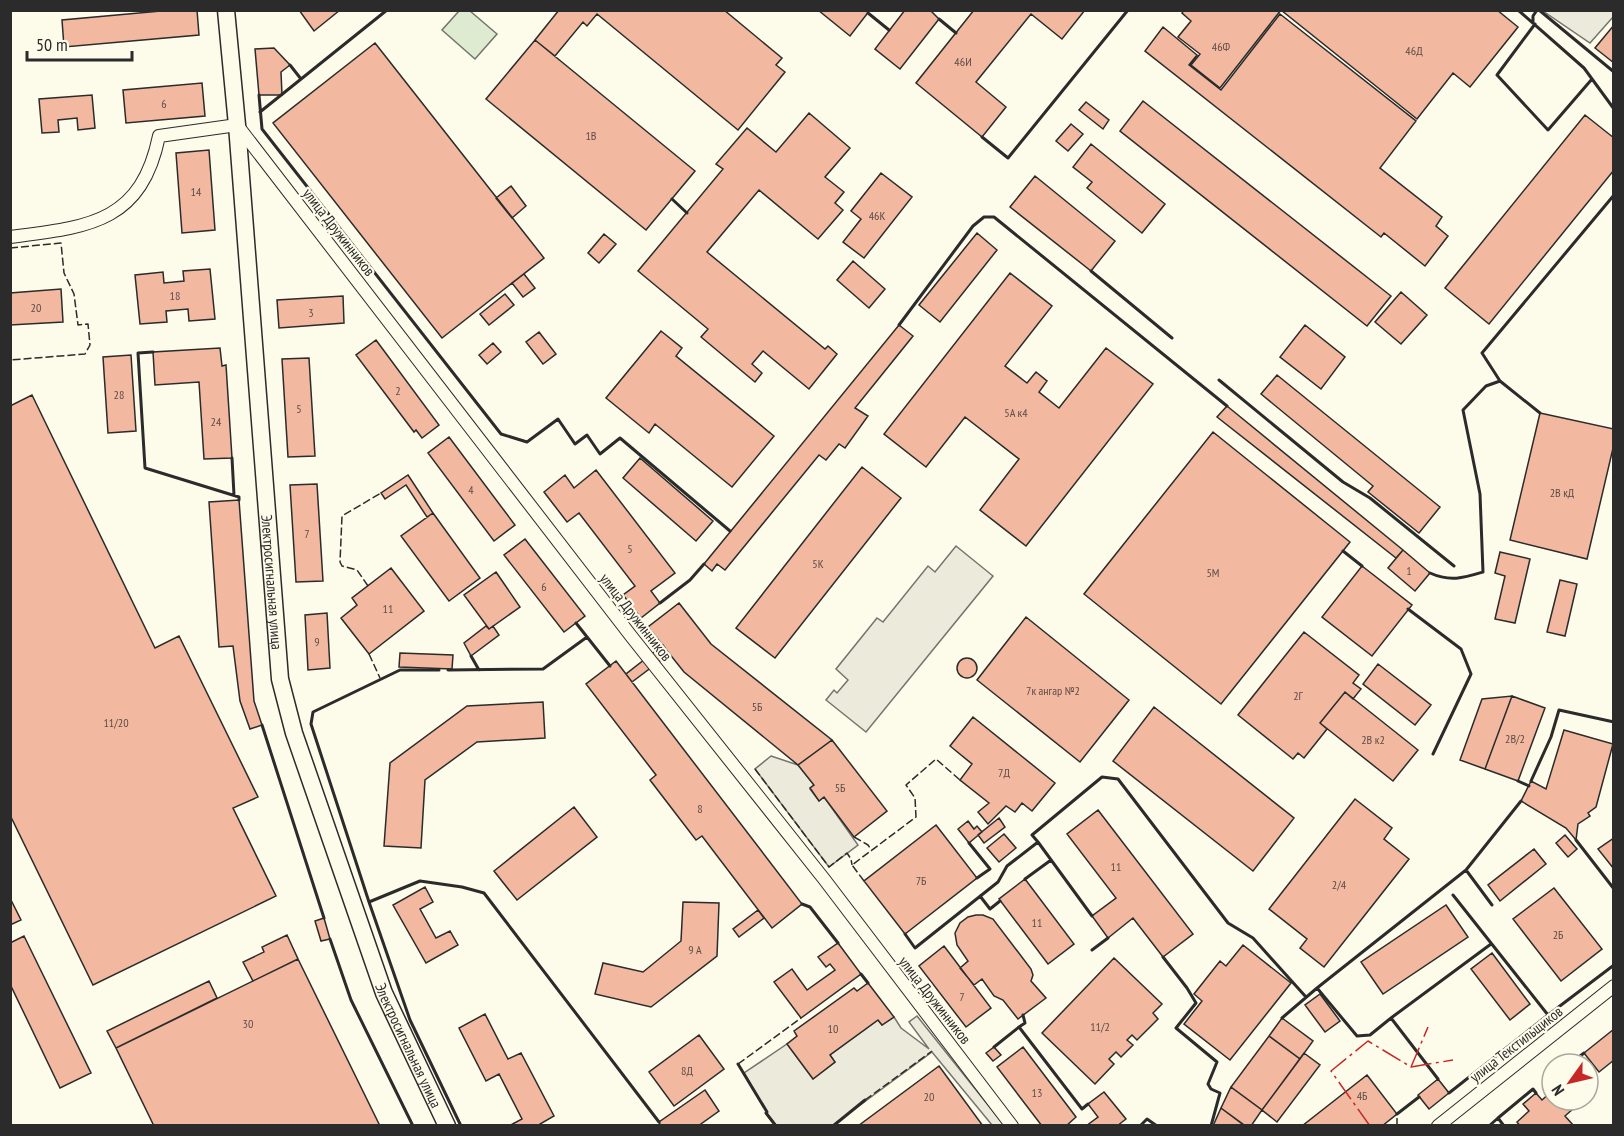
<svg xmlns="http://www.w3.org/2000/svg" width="1624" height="1136" font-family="'PT Sans Narrow',sans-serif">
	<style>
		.green { fill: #deebd1; stroke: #74746e; stroke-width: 1.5 }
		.parking { fill: #eceadb; stroke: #74746e; stroke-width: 1.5 }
		.building { fill: #f2b8a0; stroke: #2b2b2b; stroke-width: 1.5 }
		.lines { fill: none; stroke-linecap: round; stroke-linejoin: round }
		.minor-casing { stroke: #2b2b2b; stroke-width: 14 }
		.tertiary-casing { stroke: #2b2b2b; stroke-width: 19 }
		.minor { stroke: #fdfbea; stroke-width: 12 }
		.tertiary { stroke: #fdfbea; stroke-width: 16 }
		.fence { stroke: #2b2b2b; stroke-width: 1.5; stroke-dasharray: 8 3; stroke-linecap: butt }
		.wall { stroke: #2b2b2b; stroke-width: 3 }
		.power { stroke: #c62828; stroke-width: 1.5; stroke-dasharray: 21 4.5 3 4.5; stroke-linecap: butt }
		.labels { text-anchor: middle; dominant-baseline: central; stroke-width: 4.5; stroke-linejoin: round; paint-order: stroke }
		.number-label { font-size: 12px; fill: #5d4e48 }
		.street-label { font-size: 15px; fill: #2b2b2b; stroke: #fdfbea }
	</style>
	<rect width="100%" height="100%" fill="#fdfbea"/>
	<!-- green -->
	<path class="green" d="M459 11H470L497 34 475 59 442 30Z"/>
	<!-- parking -->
	<path class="parking" d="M1543 11H1613V17L1590 43Z
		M956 546 993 576 866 732 826 700 834 690 837 693 848 680 836 669 877 618 883 622 928 566 935 572Z
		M771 756 798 765 814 785 810 789 819 801 824 797 858 845 829 867 755 769Z
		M917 1016 1004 1125H992L932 1052 833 1125H776L766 1113 767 1112 744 1073 787 1044 813 1079 835 1062 830 1055 878 1020 882 1025 894 1017 901 1028 929 1049 909 1022Z"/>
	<!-- building -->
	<path class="building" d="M172 10H197L199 35 64 47 62 20Z
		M299 10H340L314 31Z
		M559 10H724L782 58 776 65 785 72 738 130 597 14 587 26 583 22 555 56 535 40Z
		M818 10H870L850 36Z
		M905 10H930L939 19 900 69 875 49Z
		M974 10H1085L1062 39 1031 14 976 82 1006 107 982 137 916 83Z
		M1184 10H1281L1220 88 1191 65 1200 54 1178 37 1191 21 1182 13Z
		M1281 10H1497L1518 27 1470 87 1453 73 1417 119Z
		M1280 14 1416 121 1380 168 1442 217 1436 226 1448 236 1425 266 1384 233 1381 237 1145 51 1163 27 1197 55 1189 65 1221 90Z
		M1614 25V63L1595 48Z
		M535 40 695 171 646 230 486 99Z
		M375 43 544 258 442 338 273 123Z
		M274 48 290 65 281 72 282 95H259L255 49Z
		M202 83 205 116 126 123 123 90Z
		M92 95 95 128 78 130 77 118 58 120 59 132 42 133 39 99Z
		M1143 101 1391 296 1367 326 1120 131Z
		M1086 102 1109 120 1103 129 1079 110Z
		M809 113 850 148 825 177 844 192 835 203 843 210 818 239 759 190 707 252 825 349 828 346 837 354 809 389 763 351 752 364 762 373 755 382 701 337 708 329 638 271 723 169 716 164 747 128 776 152Z
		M1585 115 1614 138V170L1489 324 1445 288Z
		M1071 124 1083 134 1068 151 1056 141Z
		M1091 144 1165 204 1142 233 1087 188 1092 182 1073 167Z
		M209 150 215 230 182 233 176 153Z
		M881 173 912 197 864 258 843 242 861 219 851 211Z
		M1035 176 1115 241 1091 271 1010 207Z
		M511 186 526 206 512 218 496 198Z
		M977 233 997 250 940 322 919 305Z
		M604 234 616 244 599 263 588 253Z
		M853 261 885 289 869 308 837 280Z
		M210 269 215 319 189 321 188 309 166 311 167 322 140 324 135 275 163 272 164 283 184 281 183 271Z
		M1010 273 1052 306 1005 366 1027 383 1036 372 1047 381 1039 392 1059 408 1106 348 1153 384 1026 546 980 510 1019 459 965 417 926 467 884 434Z
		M524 274 535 288 523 297 512 283Z
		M61 289 63 322 10 325V293Z
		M1401 292 1427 315 1401 344 1375 322Z
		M505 294 514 305 489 325 480 314Z
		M343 296 344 323 279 328 277 300Z
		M899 325 913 336 855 408 868 416 845 448 839 444 826 460 819 455 725 570 717 564 712 571 704 564Z
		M1305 325 1345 357 1321 389 1280 357Z
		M661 331 682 348 676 356 774 436 732 487 655 424 649 433 606 398Z
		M539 332 556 354 543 364 526 342Z
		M376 340 439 425 422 438 416 430 414 432 356 355Z
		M493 343 501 352 487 364 479 355Z
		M220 348 222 366 226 365 232 458 204 459 199 382 155 385 153 352Z
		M131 355 136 431 108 433 103 357Z
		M309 358 315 456 288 457 282 359Z
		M1277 375 1440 507 1419 533 1368 492 1373 486 1261 394Z
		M32 395 155 648 179 636 258 797 233 808 276 896 93 985 10 815V406Z
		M1227 406 1403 550 1396 558 1217 417Z
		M1540 413 1614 429V444L1587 559 1510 540Z
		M1213 432 1350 542 1221 704 1084 594Z
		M449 437 515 525 494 541 428 453Z
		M640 458 713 521 696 541 623 478Z
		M862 467 901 498 775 658 736 628Z
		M596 470 675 573 651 591 660 603 641 618 623 595 635 586 579 513 567 522 544 492 565 475 574 488Z
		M408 475 433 513 427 517 406 485 385 499 381 493Z
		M317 484 323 581 296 582 290 485Z
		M239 500 254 701 262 725 250 729 240 701 233 646 219 647 209 502Z
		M433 513 480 578 449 601 401 536Z
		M525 539 585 616 564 632 504 555Z
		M1403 550 1430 573 1415 591 1388 568Z
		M1500 552 1530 559 1515 623 1495 619 1505 576 1495 573Z
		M1362 566 1412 605 1372 656 1322 617Z
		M391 568 424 611 369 654 341 618 357 605 352 598Z
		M496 572 520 607 489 629 464 595Z
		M1560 580 1577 584 1565 636 1547 632Z
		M679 603 711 644 832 740 798 765 684 672 648 627Z
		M327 613 330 668 308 670 305 615Z
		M1026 617 1129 700 1080 762 977 680Z
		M486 626 489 629 493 626 499 635 471 656 464 643Z
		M1304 632 1359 675 1353 683 1361 689 1353 699 1345 692 1320 723 1327 729 1304 758 1298 753 1293 759 1238 715Z
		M663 645 669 654 632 682 626 674Z
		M400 653 453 655 452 669 399 667Z
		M957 668a10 10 0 1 1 20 0a10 10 0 1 1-20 0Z
		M616 661 802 904 772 928 702 836 696 840 650 780 656 775 586 684Z
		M1378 664 1431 705 1415 725 1363 684Z
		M1345 692 1418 750 1393 781 1320 723Z
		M1512 696 1545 708 1518 781 1485 769Z
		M1512 696 1485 769 1460 760 1482 699Z
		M543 702 545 738 477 742 425 780 421 848 384 846 390 763 467 706Z
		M1154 707 1294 818 1253 871 1113 761Z
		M973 717 1055 783 1032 811 1022 803 1015 812 1006 806 988 824 978 812 989 803 960 780 972 764 950 746Z
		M1564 730 1613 744 1596 807 1588 813 1590 816 1578 824 1576 840 1566 828 1521 801 1531 781 1546 789Z
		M832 740 887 811 854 837 824 797 819 801 810 788 814 785 798 765Z
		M1355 799 1392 828 1384 839 1409 859 1324 967 1300 948 1307 939 1269 909Z
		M574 807 597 837 517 900 494 871Z
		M1098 810 1193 934 1163 957 1133 918 1108 938 1092 916 1116 898 1067 834Z
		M999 818 1005 827 984 843 978 835Z
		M968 821 974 829 977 826 982 832 969 843 958 829Z
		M936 825 977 878 905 934 864 881Z
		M1004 834 1016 848 999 862 987 848Z
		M1565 835 1577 849 1568 857 1556 843Z
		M1614 838V869L1598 849Z
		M1534 849 1546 864 1500 901 1488 885Z
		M1025 879 1074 944 1048 964 999 899Z
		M425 887 433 902 420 909 436 938 450 931 458 945 426 963 393 905Z
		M1554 888 1602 949 1561 981 1513 919Z
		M10 898 21 920 10 925Z
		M683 902 719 903 717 956 651 1007 595 994 603 963 643 972 681 941Z
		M1446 905 1468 937 1383 994 1361 962Z
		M758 910 764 918 739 937 733 929Z
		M976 915H983L993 919 1031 969 1033 975 1031 981 1046 998 1018 1019 1003 1000 994 996 982 979 974 985 960 968 968 961 957 945 955 933 960 923 968 917Z
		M324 918 330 939 321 941 315 921Z
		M287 935 298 959 253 981 243 962 264 952 262 947Z
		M24 936 91 1073 60 1088 10 984V943Z
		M838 943 861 974 801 1018 774 982 792 969 807 990 835 970 830 964 826 967 818 957Z
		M1243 945 1291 983 1230 1060 1184 1024 1202 1001 1194 994 1220 961 1226 966Z
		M944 946 991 1008 966 1027 919 966Z
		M1492 953 1530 1004 1510 1020 1471 969Z
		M1114 958 1162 1004 1153 1013 1158 1019 1137 1040 1132 1035 1127 1040 1133 1045 1121 1057 1116 1052 1109 1059 1114 1064 1095 1084 1042 1033Z
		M298 959 380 1126H154L116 1048Z
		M209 981 217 998 116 1048 107 1031Z
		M868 983 894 1017 882 1025 878 1020 830 1055 835 1062 813 1079 787 1044 797 1036 794 1031 854 988 857 991Z
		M1320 994 1340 1021 1325 1032 1305 1005Z
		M485 1014 508 1059 521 1053 554 1116 540 1124 541 1126H509L522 1119 499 1074 486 1081 459 1028Z
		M1282 1018 1313 1041 1300 1059 1269 1036Z
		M1614 1029V1060L1599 1072 1584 1053Z
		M699 1035 724 1069 674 1106 649 1072Z
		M1269 1036 1300 1059 1262 1110 1231 1087Z
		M994 1047 1001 1055 993 1061 986 1053Z
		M1023 1047 1076 1117 1066 1126H1042L997 1067Z
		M1304 1053 1320 1065 1277 1122 1262 1110Z
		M939 1066 983 1126H858Z
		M1367 1075 1397 1114 1382 1126H1302Z
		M1438 1079 1449 1093 1429 1109 1418 1095Z
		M1231 1087 1262 1110 1251 1126H1245L1221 1108Z
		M705 1090 719 1111 698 1126H661L659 1122Z
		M1552 1091V1100H1583L1565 1116 1574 1126H1520L1517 1122 1529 1111 1523 1104 1536 1093 1542 1100Z
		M1104 1092 1126 1119 1117 1126H1086L1098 1117 1088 1104Z
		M1221 1108 1244 1125V1126H1213Z"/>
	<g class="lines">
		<defs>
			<path id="minor" d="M10 237C87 227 141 224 159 136L237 125 631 636 824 879 1012 1126
				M1438 1126 1614 986"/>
			<g id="tertiary">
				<path id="s1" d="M226 10 237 125 280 679 294 733 384 993 447 1126"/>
			</g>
		</defs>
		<!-- minor casing -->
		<use href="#minor" class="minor-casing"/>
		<!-- tertiary casing -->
		<use href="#tertiary" class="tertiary-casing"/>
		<!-- minor -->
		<use href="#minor" class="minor"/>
		<!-- tertiary -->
		<use href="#tertiary" class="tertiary"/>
		<!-- fence -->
		<path class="fence" d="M10 248 61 243 64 273 74 294 78 325 88 324 90 345 85 354 10 360
			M368 586 357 570 342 566 340 562 342 516 381 493
			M369 654 380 678
			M755 769 829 867 847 853 851 859 852 865
			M854 837 868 845 872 851
			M864 881 852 865 916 817 915 798 906 785 936 759 960 780
			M738 1064 801 1018
			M865 1100 932 1051
			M1397 1126V1114"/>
		<!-- wall -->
		<path class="wall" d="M1518 10 1584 68 1614 109
			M1539 10 1614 72
			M868 13 889 30
			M939 19 956 33
			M1533 23V16L1537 10
			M1535 24 1497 75 1548 130 1592 79
			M290 65 301 79
			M259 95 262 129 501 434 527 442 558 419 575 444 587 435 600 454 620 438 730 531
			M260 112 387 10
			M982 137 1008 158 1128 10
			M672 199 687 213
			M1091 271 1172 338
			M899 325 973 226 984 217H994L1227 406
			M153 352 138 353 145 468 239 497V500
			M1219 380 1343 482 1370 498 1454 566
			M1500 381 1540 413
			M232 458 234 495
			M1343 551 1362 566
			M1430 573C1450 582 1463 578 1483 572L1480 494 1463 410 1486 386 1500 381 1482 353 1614 195
			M660 603 690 580 704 564
			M1408 609 1461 649 1471 674 1433 754
			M576 623 610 666
			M471 656 479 670
			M439 670H400L313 712 311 724 369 902 420 881 462 887 484 893 659 1122
			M448 670 543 669 587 637
			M262 725 324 918
			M1518 781 1529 786
			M1531 781 1551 737 1559 710 1614 722
			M1576 840 1614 889
			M1038 842 1032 835 1102 777 1118 779 1228 923 1253 938 1306 997
			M969 843 990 869 977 878
			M1025 879 1051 860
			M980 896 990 909 1000 901
			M369 902 410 1020 461 1126
			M802 904 810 907 838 943
			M1492 905 1466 870 1521 801
			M905 934 915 948 998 882 1007 866 1038 842 1092 916
			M330 939 351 1000 413 1126
			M1092 950 1108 938
			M1163 957 1187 988 1196 1003 1176 1028 1217 1062 1208 1084 1211 1089 1220 1093 1211 1126
			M861 974 868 983
			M1317 988 1466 870
			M1548 1015 1614 965
			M1282 1018 1317 988 1357 1036 1370 1035 1391 1018 1438 1079
			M1391 1018 1491 944
			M1019 1027 1025 1023 1023 1015
			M994 1047 1019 1027 1082 1109 1088 1104
			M738 1064 767 1112 766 1113 776 1126
			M1570 1064 1584 1053
			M1449 1093 1548 1015 1453 895
			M1397 1114 1419 1097
			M833 1126 865 1100
			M1140 1126 1147 1119 1157 1126
			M1489 1126 1498 1118
			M1504 1126 1498 1118 1533 1089 1536 1093"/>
		<!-- power -->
		<path class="power" d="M1411 1067 1428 1027
			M1370 1126 1331 1071 1368 1041 1411 1067 1453 1060"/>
	</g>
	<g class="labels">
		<!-- number labels -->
		<g class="number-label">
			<text x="1221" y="46">46Ф</text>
			<text x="1414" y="50">46Д</text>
			<text x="963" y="61">46И</text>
			<text x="164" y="103">6</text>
			<text x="591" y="135">1В</text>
			<text x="196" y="191">14</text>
			<text x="877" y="215">46К</text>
			<text x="175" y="295">18</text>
			<text x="36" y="307">20</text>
			<text x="311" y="312">3</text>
			<text x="398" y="390">2</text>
			<text x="119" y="394">28</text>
			<text x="299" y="408">5</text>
			<text x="1016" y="412">5А к4</text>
			<text x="216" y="421">24</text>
			<text x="471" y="489">4</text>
			<text x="1562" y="492">2В кД</text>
			<text x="307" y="533">7</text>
			<text x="630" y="548">5</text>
			<text x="818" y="563">5К</text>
			<text x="1409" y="570">1</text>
			<text x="1213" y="572">5М</text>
			<text x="544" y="586">6</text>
			<text x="388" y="608">11</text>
			<text x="317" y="641">9</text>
			<text x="1053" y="690">7к ангар №2</text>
			<text x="1298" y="695">2Г</text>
			<text x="757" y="706">5Б</text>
			<text x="116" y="722">11/20</text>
			<text x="1515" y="738">2В/2</text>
			<text x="1373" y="739">2В к2</text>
			<text x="1004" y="772">7Д</text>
			<text x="840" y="787">5Б</text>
			<text x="700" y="808">8</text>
			<text x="1116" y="866">11</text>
			<text x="921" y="880">7Б</text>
			<text x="1339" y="884">2/4</text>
			<text x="1037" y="922">11</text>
			<text x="1558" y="934">2Б</text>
			<text x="695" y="949">9 А</text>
			<text x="962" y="996">7</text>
			<text x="248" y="1023">30</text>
			<text x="1100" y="1026">11/2</text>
			<text x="833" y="1028">10</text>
			<text x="687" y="1070">8Д</text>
			<text x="1037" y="1092">13</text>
			<text x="1362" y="1095">4Б</text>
			<text x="929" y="1096">20</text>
		</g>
		<!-- street labels -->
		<g class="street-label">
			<text transform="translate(339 232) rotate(52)">улица Дружинников</text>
			<text stroke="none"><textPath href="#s1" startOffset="574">Электросигнальная улица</textPath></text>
			<text transform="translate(636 617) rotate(52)">улица Дружинников</text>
			<text transform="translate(935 1000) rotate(52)">улица Дружинников</text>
			<text transform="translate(1516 1044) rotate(-38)">улица Текстильщиков</text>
			<text stroke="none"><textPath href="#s1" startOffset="1060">Электросигнальная улица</textPath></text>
		</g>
	</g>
	<!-- border -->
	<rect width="1624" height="1136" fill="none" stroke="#2b2b2b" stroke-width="24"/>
	<!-- north arrow -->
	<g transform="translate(1570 1082) rotate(236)"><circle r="28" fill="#fdfbea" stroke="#a9a89e" stroke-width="1.5"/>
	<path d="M0-4.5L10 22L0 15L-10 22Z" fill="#c62828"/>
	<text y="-9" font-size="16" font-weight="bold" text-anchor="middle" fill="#2b2b2b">N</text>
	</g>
	<!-- scale -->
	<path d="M27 51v9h105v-9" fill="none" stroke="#2b2b2b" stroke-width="3"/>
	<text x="36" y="51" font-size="18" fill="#2b2b2b" stroke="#fdfbea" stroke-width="4.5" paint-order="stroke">50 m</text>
</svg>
